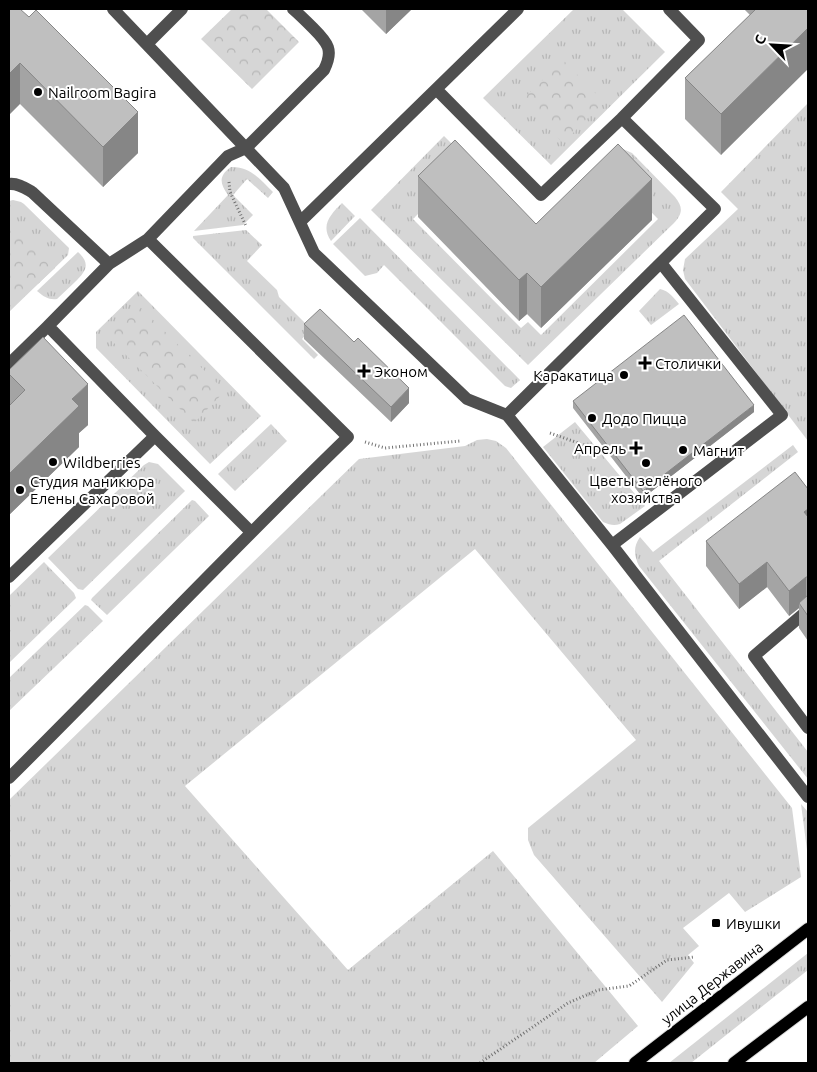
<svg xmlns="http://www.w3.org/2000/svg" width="817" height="1072" font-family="Ubuntu,sans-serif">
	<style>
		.grass { fill: url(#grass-tufts) }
		.park { fill: url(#park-crowns) }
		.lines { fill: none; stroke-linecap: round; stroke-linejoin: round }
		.major-casing { stroke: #dbdbdb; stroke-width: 14 }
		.path { stroke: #717171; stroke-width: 3; stroke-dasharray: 1 2.5; stroke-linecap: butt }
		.minor { stroke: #4f4f4f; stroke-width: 12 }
		.major { stroke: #000; stroke-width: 12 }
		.wall { fill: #a4a4a4 }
		.shaded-wall { fill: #868686 }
		.building { fill: #bfbfbf; stroke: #868686 }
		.poi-dot { fill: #000; stroke: #fff; stroke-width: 2 }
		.labels { text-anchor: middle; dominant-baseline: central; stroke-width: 4; stroke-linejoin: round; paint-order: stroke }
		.poi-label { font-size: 15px; fill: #000; stroke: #fff; text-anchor: start }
		.street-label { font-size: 15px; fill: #000; stroke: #fff }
	</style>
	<defs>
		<pattern id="grass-tufts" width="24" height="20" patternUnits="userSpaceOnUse" patternTransform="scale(1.25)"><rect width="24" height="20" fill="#d6d6d6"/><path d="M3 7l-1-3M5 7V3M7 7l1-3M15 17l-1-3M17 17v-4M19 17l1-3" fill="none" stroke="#b6b6b6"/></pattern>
		<pattern id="park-crowns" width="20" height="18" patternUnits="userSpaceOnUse" patternTransform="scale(1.25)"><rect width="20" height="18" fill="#d6d6d6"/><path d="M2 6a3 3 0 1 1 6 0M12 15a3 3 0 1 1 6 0" fill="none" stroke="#b6b6b6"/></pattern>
	</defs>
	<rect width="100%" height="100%" fill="#fff"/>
	<!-- grass -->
	<path class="grass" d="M574 9H622L665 52 551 165 483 98Z
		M808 103V441L685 279 683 270 685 259 738 209 721 192Z
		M444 136 472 164 454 178 413 219 521 328 528 322 541 335 658 219 618 178 582 205 569 192 614 151 623 149 632 153 675 197C683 207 683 213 674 223L528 365 371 210Z
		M231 167C250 166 261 180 273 192L268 198 247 179 233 195 253 215 243 225 194 231 228 195C220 184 218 176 231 167Z
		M13 200 21 202 24 204 69 248 68 255 9 312V201Z
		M342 203 355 216 331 241C320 225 331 214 342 203Z
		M360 218 520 380 511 388 505 386 384 265 377 273 365 276 333 244Z
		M246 230 262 245 247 261 277 290 279 297 311 329 302 339 318 355 314 359 193 238V236Z
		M78 252C91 264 86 271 75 282 69 288 63 293 57 299 49 300 44 297 37 291Z
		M660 289C669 291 674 298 679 304L651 325 639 311Z
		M138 291 261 416 210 464 96 348V332Z
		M575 422 645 506 620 524C614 526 610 525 603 522L543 447Z
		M271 424 287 441 235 491 218 474Z
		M487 439 496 441 506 448 792 808 801 877 745 912 729 893 683 928 699 946 688 955 694 963 662 1002 534 855 528 840V828L636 740 475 549 185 786 348 970 493 851 638 1026 594 1063H9V800L359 459 465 446 477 440Z
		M793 445 798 452 659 561 808 752V779L639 566C634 555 633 547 640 537L653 552Z
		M149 462 158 464 185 491 83 590 78 589 48 558 144 465Z
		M192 500 195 501 209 516 107 615 91 600 92 598Z
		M44 562 74 593 76 598 9 663V596Z
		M85 605 88 606 103 621 9 711V678Z
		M801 804 808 812V858Z
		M808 953V970L691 1063H669Z"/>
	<!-- park -->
	<path class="park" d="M232 9H266L299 42 252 89 201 39Z
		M563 60 604 102 563 143 521 101Z
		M9 223 55 268 17 303 9 294Z
		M138 305 225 391 194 423 107 336Z"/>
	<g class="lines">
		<defs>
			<path id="major" d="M635 1063 808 929
				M734 1063 808 1007"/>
		</defs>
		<!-- major casing -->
		<use href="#major" class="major-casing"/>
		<!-- path -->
		<path class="path" d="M229 182 230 192 246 226
			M550 433 601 451
			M365 442 385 448 460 441
			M480 1063 568 1003 598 990 629 986 667 960 694 957"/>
		<!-- minor -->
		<path class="minor" d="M113 9 284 188 314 253 467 399 507 415 612 545 808 797
			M147 44 182 9
			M437 90 541 195 622 118 699 40 669 9
			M9 184C18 183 25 188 32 192L109 264 148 239 228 156 246 148 324 70C334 50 328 43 313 28 307 22 300 15 293 9
			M301 221 518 9
			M48 326 109 264
			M9 364 48 326 155 436 251 532
			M507 415 715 209 622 118
			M612 545 782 415 661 263
			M9 577 155 436
			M808 610 754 656 808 728
			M9 778C123 665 233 548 348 437L148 239"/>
		<!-- major -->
		<use href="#major" class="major"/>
	</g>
	<!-- wall -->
	<path class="wall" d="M9 9 138 153 103 187 20 104Z
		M361 9H412L386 34Z
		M744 9H808L721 155 685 119V78L750 15Z
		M418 176 536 224 652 220 541 328 527 314 519 321 418 217Z
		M304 324 409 403 391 422 304 339Z
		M9 370 88 425 79 433V447L9 515Z
		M573 401 754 412 643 498 573 408Z
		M808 489V641L799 628V608L789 616 767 587 739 609 706 566V541Z"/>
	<!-- shaded-wall -->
	<path class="shaded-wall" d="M386 9H412L386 34Z
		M808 28V69L721 155V114Z
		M20 63V104L9 115V74Z
		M138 112V153L103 187V147Z
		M652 179V220L541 328V287Z
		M527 273V314L519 321V280Z
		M88 384V425L79 433V447L9 515V474L72 399Z
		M409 388V403L391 422V407Z
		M754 405V412L643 498V491Z
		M808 509V534L804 512Z
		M767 562V587L739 609V584Z
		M806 577V602L799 603V608L789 616V591Z"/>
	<!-- building -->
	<path class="building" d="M9 9H20L29 17 36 10 138 112 103 147 20 63 9 74Z
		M756 9H808V28L721 114 685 78Z
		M455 140 536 224 618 144 652 179 541 287 527 273 519 280 418 176Z
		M320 309 354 342 358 338 409 388 391 407 304 324Z
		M684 315 754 405 643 491 573 401Z
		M43 337 88 384 72 399 79 406 9 474V406L25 390 9 374V370Z
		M795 472 808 489V509L804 512 808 517V577H806L789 591 767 562 739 584 706 541Z
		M808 595V616L799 603Z"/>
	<!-- markers -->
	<g class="poi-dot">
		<circle cx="38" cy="92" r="5"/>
		<path d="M642.5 355.5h5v5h5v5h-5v5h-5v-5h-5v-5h5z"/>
		<path d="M361.5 363.5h5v5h5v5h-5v5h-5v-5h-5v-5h5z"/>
		<circle cx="624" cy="375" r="5"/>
		<circle cx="592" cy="418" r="5"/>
		<path d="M633.5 440.5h5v5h5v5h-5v5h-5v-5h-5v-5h5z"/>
		<circle cx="683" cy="450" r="5"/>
		<circle cx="53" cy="462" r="5"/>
		<circle cx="646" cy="463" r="5"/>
		<circle cx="20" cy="490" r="5"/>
		<rect x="711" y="918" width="10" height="10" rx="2.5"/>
	</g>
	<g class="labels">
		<!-- poi labels -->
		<g class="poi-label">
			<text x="48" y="92">Nailroom Bagira</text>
			<text x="655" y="363">Столички</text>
			<text x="374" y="371">Эконом</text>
			<text x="614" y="375" text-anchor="end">Каракатица</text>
			<text x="602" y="418">Додо Пицца</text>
			<text x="626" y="448" text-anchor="end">Апрель</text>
			<text x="693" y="450">Магнит</text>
			<text x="63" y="462">Wildberries</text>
			<text x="646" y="480" text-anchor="middle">Цветы зелёного<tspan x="646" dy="17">хозяйства</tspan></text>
			<text x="30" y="481">Студия маникюра<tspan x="30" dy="17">Елены Сахаровой</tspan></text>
			<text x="726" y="923">Ивушки</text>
		</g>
		<!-- street labels -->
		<g class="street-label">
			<text transform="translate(712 983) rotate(-38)">улица Державина</text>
		</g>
	</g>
	<!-- border -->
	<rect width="817" height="1072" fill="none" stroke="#000000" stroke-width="20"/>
	<!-- north arrow -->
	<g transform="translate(772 45) rotate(295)" stroke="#ffffff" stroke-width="4" paint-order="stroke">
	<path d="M0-4L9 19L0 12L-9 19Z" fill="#000000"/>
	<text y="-8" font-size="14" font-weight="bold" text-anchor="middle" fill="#000000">С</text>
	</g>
</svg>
